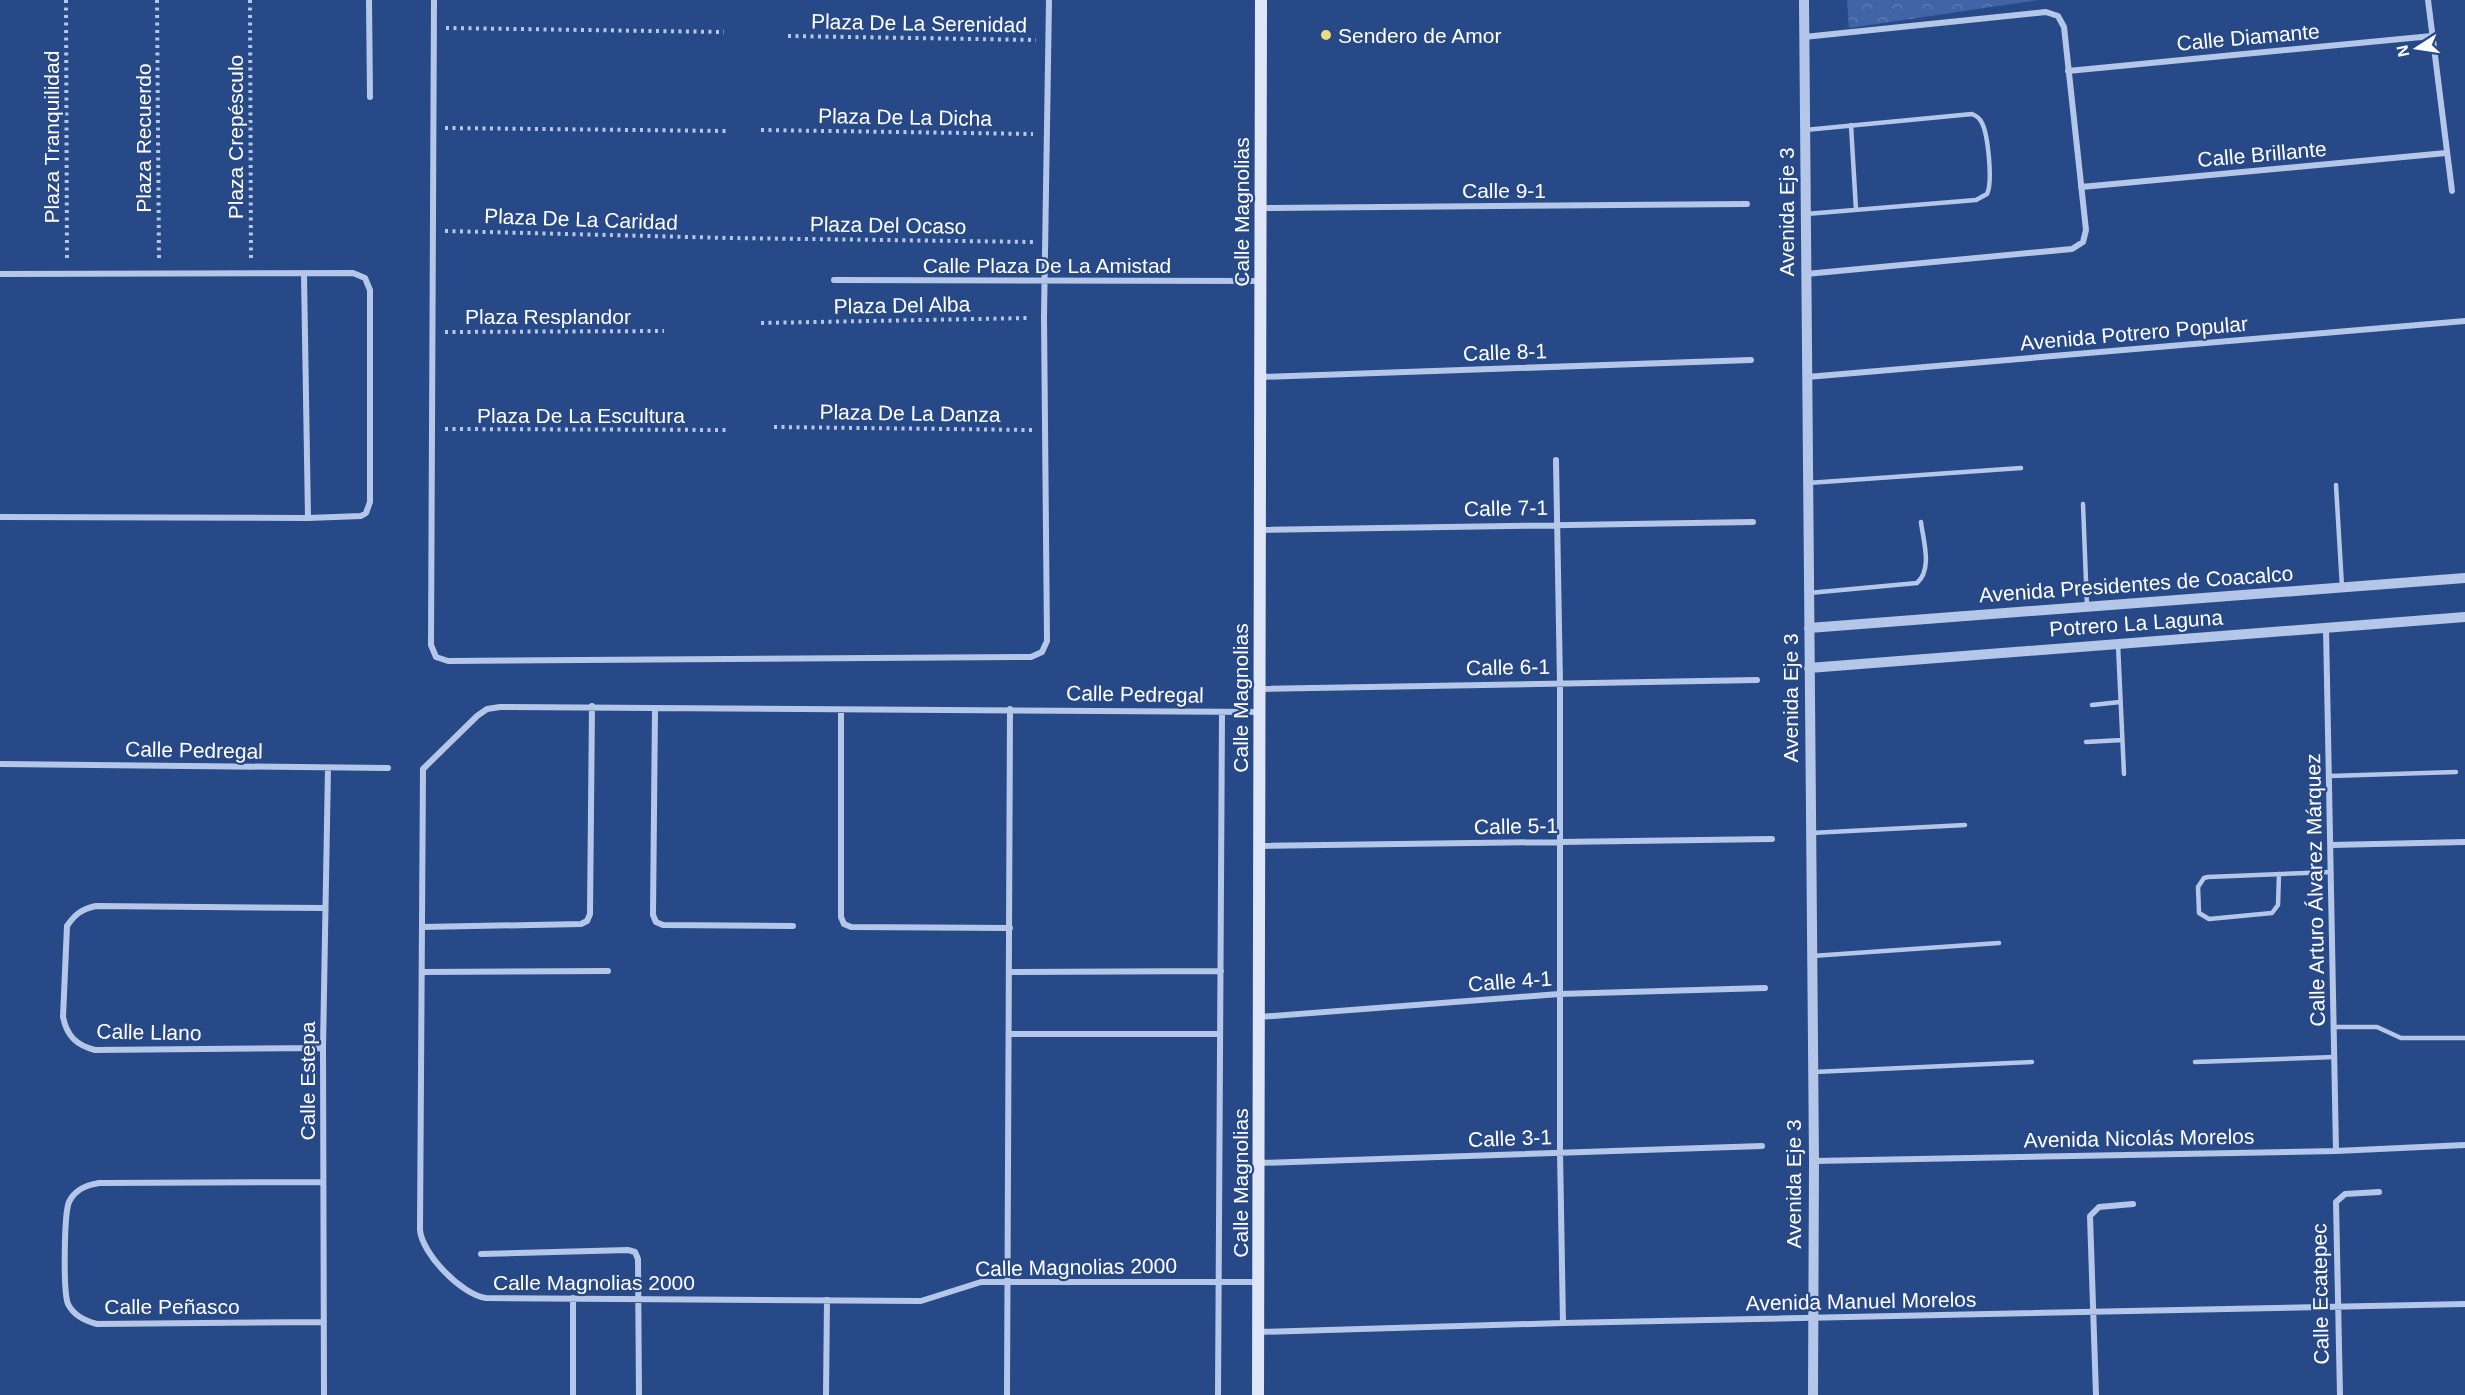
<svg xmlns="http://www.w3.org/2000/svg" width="2465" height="1395" font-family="Arial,sans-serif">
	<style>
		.park { fill: url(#park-crowns) }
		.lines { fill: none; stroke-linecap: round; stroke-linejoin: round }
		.path { stroke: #b4c7e8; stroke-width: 4; stroke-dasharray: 3 4.5; stroke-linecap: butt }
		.service { stroke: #b4c7e8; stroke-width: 4.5 }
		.minor { stroke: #b4c7e8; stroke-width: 6 }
		.tertiary { stroke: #b4c7e8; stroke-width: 10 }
		.secondary { stroke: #dee6f7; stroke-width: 12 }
		.poi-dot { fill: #f0d97a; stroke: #284987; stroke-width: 2 }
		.labels { text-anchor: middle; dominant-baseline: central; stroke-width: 4.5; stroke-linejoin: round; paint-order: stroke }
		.street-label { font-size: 21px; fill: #fff; stroke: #284987 }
		.poi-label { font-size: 21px; fill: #fff; stroke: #284987; text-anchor: start }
	</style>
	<defs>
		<pattern id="park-crowns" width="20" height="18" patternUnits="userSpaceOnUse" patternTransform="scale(1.5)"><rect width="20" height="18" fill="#4064a5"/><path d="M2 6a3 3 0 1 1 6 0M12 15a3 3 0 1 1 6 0" fill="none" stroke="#5d7bb2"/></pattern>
	</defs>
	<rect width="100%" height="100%" fill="#284987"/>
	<!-- park -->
	<path class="park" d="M1847 0H2039L1849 28Z"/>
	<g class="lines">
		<!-- path -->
		<path class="path" d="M66 0 67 262
			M157 0 159 262
			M250 0 251 262
			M446 28 724 32
			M788 36 1036 40
			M445 128 728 131
			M761 130 1033 134
			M445 231 730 238 1034 242
			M761 323 1030 318
			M445 332 664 331
			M774 427 1032 430
			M445 429 729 430"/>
		<!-- service -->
		<path class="service" d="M1851 125 1856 210
			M1805 130 1972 114C1977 116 1980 118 1982 123 1988 135 1993 182 1987 194L1976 200 1806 214
			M1808 483 2021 468
			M2336 485 2342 587
			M2083 504 2087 607
			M1809 593 1917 583C1933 569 1923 540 1921 522
			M2118 644 2124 774
			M2092 705 2120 702
			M2086 742 2122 740
			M2330 776 2456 772
			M1811 833 1965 825
			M2279 874 2278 905 2272 913 2209 919 2199 913 2198 887 2204 878 2208 877 2331 872
			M1812 956 1999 943
			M2334 1027H2377L2401 1038H2465
			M2195 1062 2335 1057
			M1814 1072 2032 1062"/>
		<!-- minor -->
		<path class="minor" d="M369 0 370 97
			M434 0 431 645 436 657 448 661 1031 657 1042 652 1047 641 1044 317 1049 0
			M2428 0 2452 191
			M1804 37 2046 12 2058 16 2064 27 2086 230 2083 242 2072 249 1806 274
			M2068 71 2432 36
			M2081 187 2446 153
			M1261 208 1747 204
			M0 274 353 273 365 278 370 290V502L366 513 361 516 308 518 0 517
			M304 275 308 518
			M834 280 1260 281
			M1261 377 1751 360
			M1807 377 2465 321
			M1556 460 1560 683V1152L1563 1323
			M1260 530 1753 522
			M2326 628 2336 1151
			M1260 689 1757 680
			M655 708 653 915 656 922 663 925 793 926
			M841 710V917L844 924 851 927 1010 928
			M0 764 388 768
			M2331 845 2465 842
			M1260 846 1772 839
			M422 927 581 924 587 921 590 914 592 706
			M422 972 608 971
			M1010 972 1221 971
			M1259 1017 1559 994 1765 988
			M1009 1034H1220
			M323 1048 95 1050C76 1045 67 1036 63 1017L67 926C75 914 82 909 96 906L325 908
			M1814 1161 2336 1151 2465 1145
			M1260 1163 1762 1146
			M323 1182 99 1183C87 1185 75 1189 69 1202 64 1214 63 1292 68 1304 74 1316 85 1321 97 1324L324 1322
			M481 1254 628 1250 635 1252 638 1259 639 1395
			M1259 1282H981L921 1301 486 1298C462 1295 422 1254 420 1230L423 769 477 716 487 709 500 707 1259 712
			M1258 1332 1563 1323 2465 1304
			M324 1395 323 1048 328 768
			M573 1395V1298
			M826 1395 827 1300
			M1007 1395 1010 709
			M1218 1395 1222 712
			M2096 1395 2090 1216 2099 1207 2133 1204
			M2340 1395 2336 1202 2345 1194 2379 1192"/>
		<!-- tertiary -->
		<path class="tertiary" d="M1804 0 1814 1161 1813 1395
			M1809 628 2465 578
			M1809 668 2465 617"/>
		<!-- secondary -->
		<path class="secondary" d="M1258 1395 1261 0"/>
	</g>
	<!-- markers -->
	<circle class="poi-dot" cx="1326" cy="35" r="6"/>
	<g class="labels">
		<!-- street labels -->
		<g class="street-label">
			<text transform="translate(919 23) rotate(1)">Plaza De La Serenidad</text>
			<text transform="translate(2248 37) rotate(-5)">Calle Diamante</text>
			<text transform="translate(905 117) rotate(1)">Plaza De La Dicha</text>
			<text transform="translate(51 137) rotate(-90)">Plaza Tranquilidad</text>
			<text transform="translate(235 137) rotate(-90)">Plaza Crepésculo</text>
			<text transform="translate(143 138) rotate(-90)">Plaza Recuerdo</text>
			<text transform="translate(2262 154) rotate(-5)">Calle Brillante</text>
			<text x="1504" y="190">Calle 9-1</text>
			<text transform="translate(1241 212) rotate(-90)">Calle Magnolias</text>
			<text transform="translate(1786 212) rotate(-90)">Avenida Eje 3</text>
			<text transform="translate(581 219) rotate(2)">Plaza De La Caridad</text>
			<text transform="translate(888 225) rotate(1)">Plaza Del Ocaso</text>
			<text x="1047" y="265">Calle Plaza De La Amistad</text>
			<text transform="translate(902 305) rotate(-1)">Plaza Del Alba</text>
			<text x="548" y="316">Plaza Resplandor</text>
			<text transform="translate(2134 333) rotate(-5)">Avenida Potrero Popular</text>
			<text transform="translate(1505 352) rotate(-2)">Calle 8-1</text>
			<text transform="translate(910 413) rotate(1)">Plaza De La Danza</text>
			<text x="581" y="415">Plaza De La Escultura</text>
			<text transform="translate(1506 508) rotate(-1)">Calle 7-1</text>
			<text transform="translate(2136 584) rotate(-4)">Avenida Presidentes de Coacalco</text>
			<text transform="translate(2136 623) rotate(-4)">Potrero La Laguna</text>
			<text transform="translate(1508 667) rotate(-1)">Calle 6-1</text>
			<text transform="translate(1135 694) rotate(1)">Calle Pedregal</text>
			<text transform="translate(1240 698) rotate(-90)">Calle Magnolias</text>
			<text transform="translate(1790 698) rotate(-90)">Avenida Eje 3</text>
			<text transform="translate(194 750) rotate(1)">Calle Pedregal</text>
			<text transform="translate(1516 826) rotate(-1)">Calle 5-1</text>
			<text transform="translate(2315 890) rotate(-91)">Calle Arturo Álvarez Márquez</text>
			<text transform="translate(1510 981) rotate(-4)">Calle 4-1</text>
			<text transform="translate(149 1032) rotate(1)">Calle Llano</text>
			<text transform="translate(307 1081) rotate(-90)">Calle Estepa</text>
			<text transform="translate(1510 1138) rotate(-2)">Calle 3-1</text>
			<text transform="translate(2139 1138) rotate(-1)">Avenida Nicolás Morelos</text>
			<text transform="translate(1240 1183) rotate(-90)">Calle Magnolias</text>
			<text transform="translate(1793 1184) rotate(-90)">Avenida Eje 3</text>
			<text transform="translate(1076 1267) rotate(-1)">Calle Magnolias 2000</text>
			<text x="594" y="1282">Calle Magnolias 2000</text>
			<text transform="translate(2320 1294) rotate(-91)">Calle Ecatepec</text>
			<text transform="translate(1861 1301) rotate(-1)">Avenida Manuel Morelos</text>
			<text x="172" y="1306">Calle Peñasco</text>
		</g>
		<!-- poi labels -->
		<g class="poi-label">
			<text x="1338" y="35">Sendero de Amor</text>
		</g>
	</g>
	<!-- north arrow -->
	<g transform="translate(2417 48) rotate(258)" stroke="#284987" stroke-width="4.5" paint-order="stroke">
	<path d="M0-4.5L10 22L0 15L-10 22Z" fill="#ffffff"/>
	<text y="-9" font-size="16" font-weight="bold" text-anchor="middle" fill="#ffffff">N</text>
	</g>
</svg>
